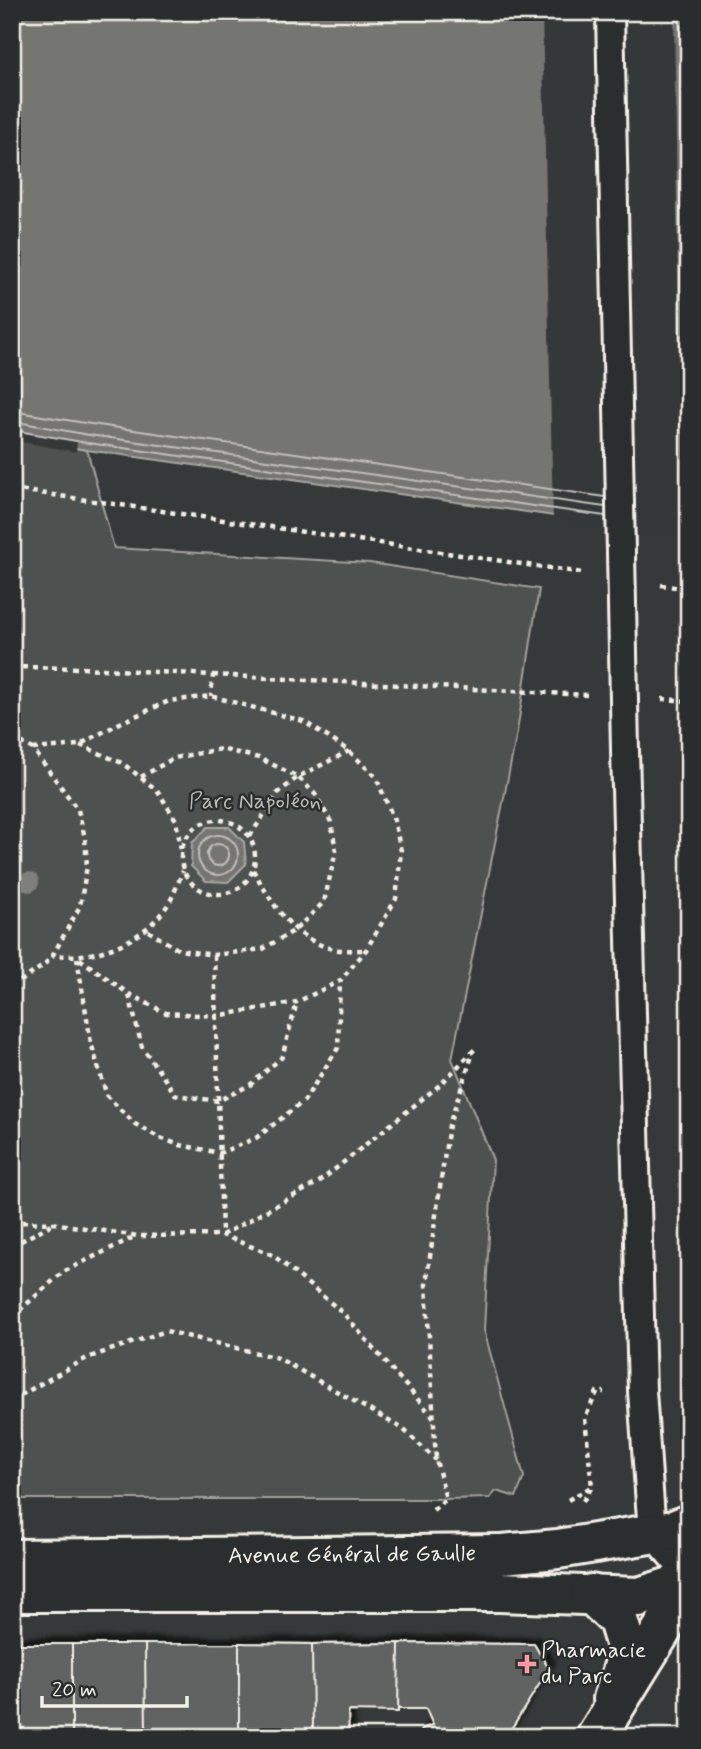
<svg xmlns="http://www.w3.org/2000/svg" width="701" height="1749" font-family="Mynerve,sans-serif">
	<style>
		.green { fill: #4e514f; stroke: #a1a19c; stroke-width: 2 }
		.water { fill: #757572; stroke: #a8a7a1; stroke-width: 2 }
		.pier { fill: #363939 }
		.lines { fill: none; stroke-linecap: round; stroke-linejoin: round }
		.shore { stroke: #c1bfb9; stroke-width: 2 }
		.building { fill: #616362; stroke: #f4f1e8; stroke-width: 2; filter: url(#shadow) }
		.service-casing { stroke: #f4f1e8; stroke-width: 32 }
		.tertiary-casing { stroke: #f4f1e8; stroke-width: 44 }
		.primary-casing { stroke: #f4f1e8; stroke-width: 44 }
		.path { stroke: #f4f1e8; stroke-width: 4.5; stroke-dasharray: 5 5; stroke-linecap: butt }
		.service { stroke: #2a2d2e; stroke-width: 26 }
		.tertiary { stroke: #2a2d2e; stroke-width: 38 }
		.primary { stroke: #2a2d2e; stroke-width: 38 }
		.service-bridge-casing { stroke: #f4f1e8; stroke-width: 32; stroke-linecap: butt }
		.service-bridge { stroke: #2a2d2e; stroke-width: 26 }
		.tree { fill: #7f7f7c }
		.poi-dot { fill: #ff9aa2; stroke: #2a2d2e; stroke-width: 2.5 }
		.labels { text-anchor: middle; dominant-baseline: central; stroke-width: 5; stroke-linejoin: round; paint-order: stroke }
		.park-label { font-size: 23px; fill: #bab9b2; stroke: #2a2d2e }
		.street-label { font-size: 23px; fill: #f4f1e8; stroke: #2a2d2e }
		.poi-label { font-size: 23px; fill: #f4f1e8; stroke: #2a2d2e; text-anchor: start }
	</style>
	<defs>
		<filter id="shadow"><feDropShadow dx="6" dy="-6" stdDeviation="2" flood-color="#0009"/></filter>
	</defs>
	<rect width="100%" height="100%" fill="#363939"/>
	<filter id="ink" filterUnits="userSpaceOnUse"><feTurbulence type="fractalNoise" baseFrequency=".0143" numOctaves="2"/><feDisplacementMap in="SourceGraphic" scale="14" xChannelSelector="R" yChannelSelector="G"/><feConvolveMatrix kernelMatrix="1 2 1 2 8 2 1 2 1" color-interpolation-filters="sRGB"/></filter>
	<g filter="url(#ink)">
		<!-- green -->
		<path class="green" d="M12 437 87 450 114 548 370 563 539 589 517 732 452 1059 493 1160 484 1330 524 1477 516 1497 496 1491 490 1498 446 1499H12Z"/>
		<!-- water -->
		<path class="water" d="M12 12H689V535L87 450 12 437Z
			M208 827H229L244 842 246 864 228 882 206 881 191 866 192 843Z"/>
		<!-- pier -->
		<path class="pier" d="M542 12H674L682 538 553 519Z
			M12 430 77 442 76 452 12 440Z"/>
		<g class="lines">
			<!-- shore -->
			<path class="shore" d="M12 411 91 424 605 497
				M12 421 89 435 605 507
				M12 430 88 443 605 516
				M198 855a20 20 0 1 1 40 0a20 20 0 1 1-40 0Z
				M207 855a11 11 0 1 1 22 0a11 11 0 1 1-22 0Z"/>
		</g>
		<!-- building -->
		<path class="building" d="M239 1643 312 1644 313 1730H310V1732H239Z
			M239 1643V1732L146 1733 145 1644Z
			M399 1643 398 1712 348 1711 349 1737H310V1730H313L312 1644Z
			M399 1643 534 1644 549 1669 506 1737H418L423 1728 433 1725 426 1709H398Z
			M12 1644H72V1737H12Z
			M72 1644H145L146 1737H72Z"/>
		<g class="lines">
			<defs>
				<path id="service" d="M625 750 642 1391 652 1533 689 1576"/>
				<g id="tertiary">
					<path id="s1" d="M12 1559 502 1554 558 1549 674 1530 689 1524"/>
					<path d="M12 1592H499L639 1597 689 1581"/>
					<path d="M591 1594 618 1620 628 1653 613 1699"/>
				</g>
				<path id="primary" d="M596 1737 689 1586"/>
			</defs>
			<!-- service casing -->
			<use href="#service" class="service-casing"/>
			<!-- tertiary casing -->
			<use href="#tertiary" class="tertiary-casing"/>
			<!-- primary casing -->
			<use href="#primary" class="primary-casing"/>
			<!-- path -->
			<path class="path" d="M12 489 583 573
				M661 585 689 589
				M12 667 82 668 213 675 211 696
				M213 675 587 695
				M662 699 689 701
				M12 737 33 749 78 810 85 838 87 866 80 906 53 955C97 960 141 943 167 906 174 896 178 882 183 871
				M80 745 122 763 157 790 176 820 181 850
				M33 749 79 745 120 723 169 701 211 696 303 721 349 751 376 777 394 820 401 851 396 899 366 950 340 981 297 1002 216 1016 166 1013 129 994 77 957
				M141 777 174 758 221 749 259 758 298 777 315 794 331 822 336 851 324 902 295 930 263 949 214 955 179 950 145 929
				M181 857a37 37 0 1 1 74 0a37 37 0 1 1-74 0Z
				M250 836 278 793 298 777 349 751
				M253 870C273 904 291 938 333 949 342 951 355 950 366 950
				M214 955 222 1235 319 1182 441 1084 475 1049
				M77 958 91 1043 107 1096 135 1124 160 1138 180 1145 220 1153 256 1138 304 1101 338 1048 340 981
				M12 987 43 966 53 955
				M129 995 142 1047 176 1095 218 1101 250 1085 282 1057 297 1002
				M12 1222 53 1223 137 1236 222 1235 273 1255 343 1313 434 1418
				M12 1246 52 1224
				M12 1317 63 1272 136 1236
				M12 1400 87 1358 166 1331 278 1358 403 1429 436 1460
				M568 1500 591 1487
				M583 1501 592 1487 585 1418 597 1392H604
				M433 1510 446 1499 436 1460 426 1284 449 1125 473 1053"/>
			<!-- service -->
			<use href="#service" class="service"/>
			<!-- tertiary -->
			<use href="#tertiary" class="tertiary"/>
			<!-- primary -->
			<use href="#primary" class="primary"/>
			<defs>
				<path id="service-bridge" d="M610 12 625 750"/>
			</defs>
			<!-- service-bridge casing -->
			<use href="#service-bridge" class="service-bridge-casing"/>
			<!-- service-bridge -->
			<use href="#service-bridge" class="service-bridge"/>
		</g>
		<!-- trees -->
		<circle class="tree" cx="29" cy="882" r="10"/>
	</g>
	<!-- markers -->
	<path class="poi-dot" d="M523.5 1653.5h7v7h7v7h-7v7h-7v-7h-7v-7h7z"/>
	<g class="labels">
		<!-- park labels -->
		<g class="park-label">
			<text x="255" y="802">Parc Napoléon</text>
		</g>
		<!-- street labels -->
		<g class="street-label">
			<text stroke="none"><textPath href="#s1" startOffset="340">Avenue Général de Gaulle</textPath></text>
		</g>
		<!-- poi labels -->
		<g class="poi-label">
			<text x="541" y="1651">Pharmacie<tspan x="541" dy="26">du Parc</tspan></text>
		</g>
	</g>
	<!-- margin -->
	<rect width="701" height="1749" fill="none" stroke="#2a2d2e" stroke-width="42"/>
	<rect x="21" y="21" width="659" height="1707" fill="none" stroke="#f4f1e8" stroke-width="2.5" filter="url(#ink)"/>
	<!-- scale -->
	<path d="M42 1696v10h145v-10" fill="none" stroke="#f4f1e8" stroke-width="3.5"/>
	<text x="52" y="1696" font-size="21" fill="#f4f1e8" stroke="#2a2d2e" stroke-width="5" paint-order="stroke">20 m</text>
</svg>
